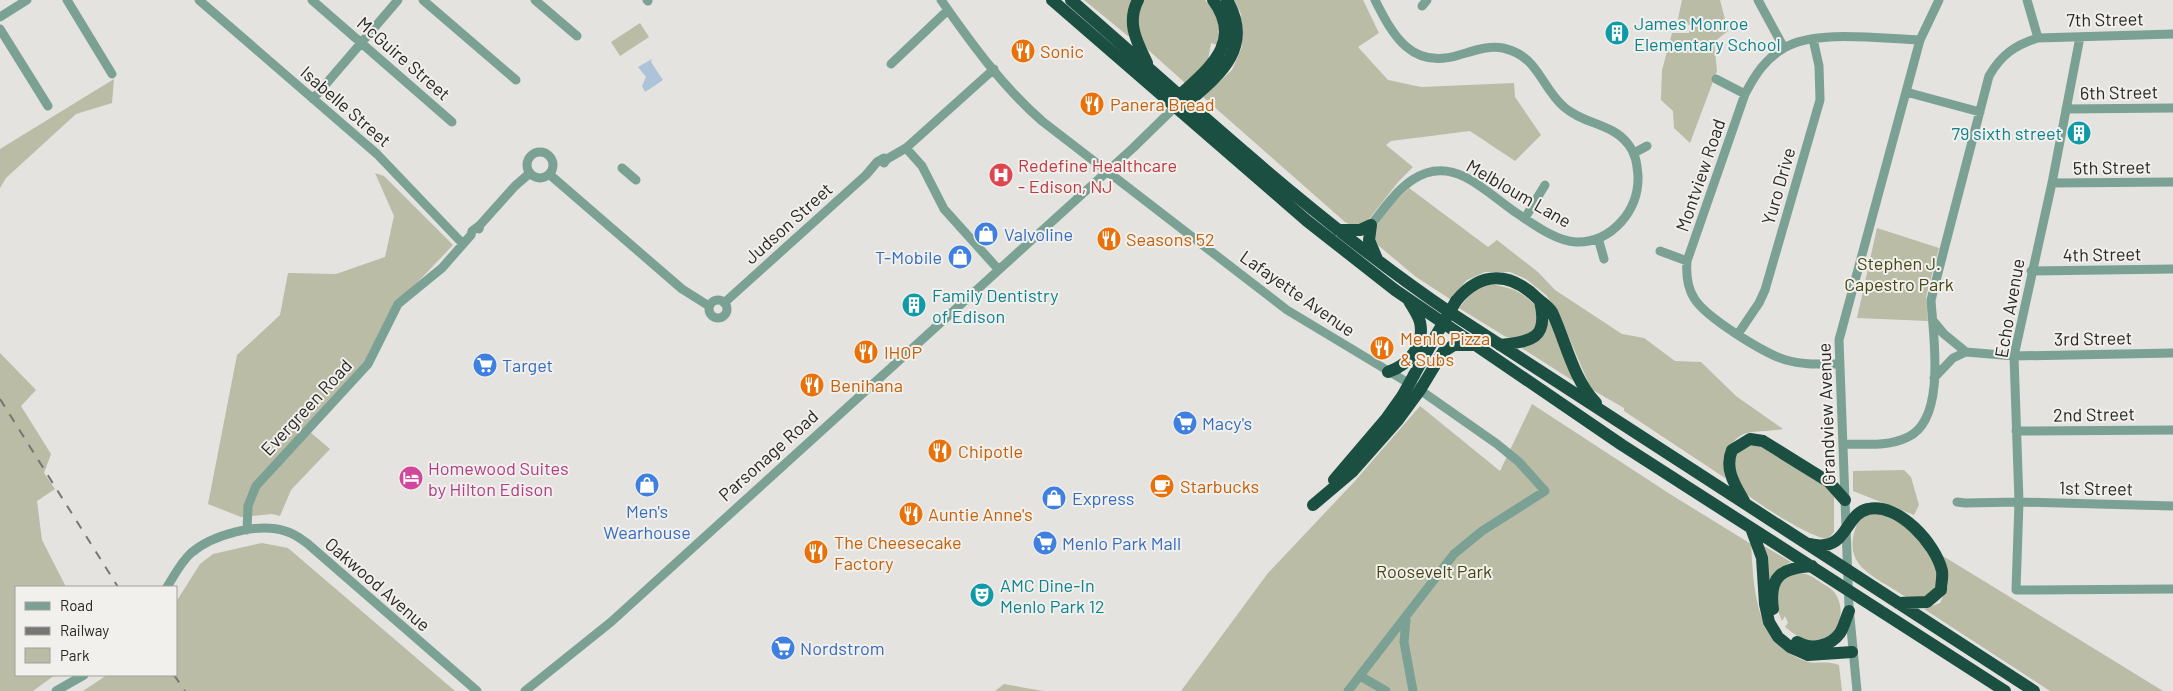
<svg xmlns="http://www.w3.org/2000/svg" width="2173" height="691" font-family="Barlow,sans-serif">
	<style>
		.green { fill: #babca5 }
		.water { fill: #acc3da }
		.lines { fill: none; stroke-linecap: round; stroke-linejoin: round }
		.minor { stroke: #7ba195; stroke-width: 9 }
		.highway { stroke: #1a4f42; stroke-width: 12 }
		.rail { stroke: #777674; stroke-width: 2; stroke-dasharray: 9 9; stroke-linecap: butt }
		.highway-bridge { stroke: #1a4f42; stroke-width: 12 }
		.labels { text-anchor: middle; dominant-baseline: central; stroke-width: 4; stroke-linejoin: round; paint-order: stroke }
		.street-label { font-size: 18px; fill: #282726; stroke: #f1f0ec }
		.culture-label { font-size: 18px; fill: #0d838f; stroke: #f1f0ec; text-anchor: start }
		.food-label { font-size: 18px; fill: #c56008; stroke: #f1f0ec; text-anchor: start }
		.health-label { font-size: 18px; fill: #be3a42; stroke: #f1f0ec; text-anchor: start }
		.shop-label { font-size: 18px; fill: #366cbe; stroke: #f1f0ec; text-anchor: start }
		.park-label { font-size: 18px; fill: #454613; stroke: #f1f0ec }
		.hotel-label { font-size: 18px; fill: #b23c85; stroke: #f1f0ec; text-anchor: start }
	</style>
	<rect width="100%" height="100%" fill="#e4e3df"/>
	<!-- green -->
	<path class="green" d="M1084 0H1134L1130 36H1128Z
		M1143 0H1205C1220 16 1220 24 1217 45L1211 43 1208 60 1185 83 1145 47 1136 22Z
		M1234 0H1363L1379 33 1358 47 1388 80 1421 87 1514 83 1515 97 1541 135 1515 161 1470 131 1391 141 1386 145 1413 167 1399 181 1365 224 1356 228 1345 222 1203 97 1232 70 1242 47 1241 14Z
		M1682 0H1720L1728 31 1714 42 1717 71 1690 143 1674 128 1673 111 1661 100 1662 70 1672 33H1689L1691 26 1678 19Z
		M640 23 649 37 620 56 611 42Z
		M114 79 112 103 76 114 6 178 0 188V149Z
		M375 173 384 176 453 245 395 306 368 363 309 431 330 449 291 490 280 516 272 514 241 517 208 504 237 355 280 315 288 273 336 274 385 257 394 216Z
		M1409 188 1488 247 1497 240 1538 272 1555 290 1622 334 1644 338 1675 361 1701 362 1736 396 1783 429C1773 431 1751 431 1744 434 1727 441 1723 462 1725 478L1624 411V408L1591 389 1559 314 1546 295 1526 279 1510 272H1485L1467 280 1450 299 1416 277 1373 241C1373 220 1395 202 1409 188Z
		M1877 228 1939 248 1926 297 1928 321 1857 318Z
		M1490 284C1513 288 1521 291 1537 307V322L1530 335 1517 339 1506 337 1459 308 1473 291Z
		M1549 314 1575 382 1520 347Z
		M0 353 36 390 21 406 51 454 44 473 55 489 37 501 42 540 66 587H16V675H55L33 691H0Z
		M1532 404 1670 494 1751 544C1754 589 1754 642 1805 661 1815 665 1826 660 1839 665L1842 691H1181L1268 573 1354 482 1420 406 1500 471Z
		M1760 443 1826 484 1834 497V532L1828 539C1813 539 1761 506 1748 495 1744 492 1739 484 1737 479 1732 469 1733 461 1736 450Z
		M1904 470 1911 477 1919 505 1914 515 1853 491V471Z
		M1877 511 1916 532 1936 563 1939 589C1931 594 1924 600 1914 600 1907 599 1897 591 1890 587 1858 568 1842 556 1860 517Z
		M262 543 288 548 455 691H83L107 675H176V602L200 564 213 554Z
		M1764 546 1791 562 1775 572 1767 588Z
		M1943 556 2163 691H2050L1924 609 1940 603 1948 586Z
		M1795 573C1808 573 1812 576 1823 584 1827 586 1832 589 1835 593 1848 612 1838 642 1812 641 1802 641 1793 633 1785 627L1788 623 1785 616 1782 621C1773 602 1773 580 1795 573Z
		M1004 684 1043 691H995Z"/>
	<!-- water -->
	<path class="water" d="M652 59 651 62 663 80 645 92 642 86 646 77 638 67Z"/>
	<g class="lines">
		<!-- minor -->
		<path class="minor" d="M67 0 112 74
			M199 0 377 154 463 244
			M312 0 452 122
			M423 0 516 80
			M535 0 577 36
			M647 0 648 1
			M941 0C971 43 1003 87 1042 121L1287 310 1420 390 1497 444 1519 462 1545 491 1482 531 1454 554 1348 691
			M1758 0 1784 48
			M2027 0 2038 38
			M1422 6 1427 0
			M0 17 27 0
			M0 29 48 106
			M2080 37 2052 183 2014 356 2019 502 2016 590 2173 589
			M891 64 948 10
			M1716 79 1745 94
			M1906 92 1980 112
			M313 99 398 0
			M2066 109 2173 108
			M906 148 922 166 944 209 998 269
			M527 165a13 13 0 1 1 26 0a13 13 0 1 1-26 0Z
			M1634 153 1647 146
			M884 163 887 159 906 148 994 69
			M622 168 636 180
			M549 174 682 289 709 306
			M2052 183 2173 182
			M1525 218 1545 185
			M1371 225C1394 195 1421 155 1465 177 1483 186 1499 201 1515 212 1532 223 1555 241 1576 242 1612 243 1639 210 1638 176 1637 164 1636 154 1628 144 1612 123 1583 124 1564 107 1540 86 1539 56 1503 48 1489 45 1473 51 1459 55 1412 70 1393 36 1375 0
			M479 229 480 225 515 186 530 173
			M1598 238 1604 259
			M1660 251 1687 261
			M2031 271 2173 269
			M709 309a9 9 0 1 1 18 0a9 9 0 1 1-18 0Z
			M724 303 866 175 877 162 884 158 887 159
			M1934 322 1944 334 1966 352
			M1738 334 1759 303 1765 290 1820 100 1819 66 1813 39
			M1839 364C1821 364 1803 365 1786 360 1765 354 1705 317 1694 298 1687 287 1686 274 1687 261L1745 94C1755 75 1765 59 1784 48 1815 29 1884 39 1920 40
			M1934 378 1953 358 1966 352 2014 356 2173 353
			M2016 431 2173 430
			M1844 444C1866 444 1888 447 1908 437 1947 419 1933 334 1931 300L1989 76C2001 55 2015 45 2038 38L2173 34
			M1957 502 1965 503 2019 502 2173 506
			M247 530 248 506 256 486 368 364 398 304 442 268 471 235 472 231 480 225
			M167 587C174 576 181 562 191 553 212 535 258 522 285 531 294 533 301 539 308 544L477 691
			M1406 620 1404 642 1413 691
			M1360 676 1386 691
			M56 691 84 675
			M525 691 611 622 1133 148 1175 107 1177 102
			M1857 691 1849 607 1839 340 1920 40 1939 0"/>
		<!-- highway -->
		<path class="highway" d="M1052 0 1307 221 1395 290 1622 445 2005 691
			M1071 0C1194 107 1313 219 1448 311L2034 691
			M1138 0C1126 23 1137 42 1147 63
			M1180 95C1209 68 1244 42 1213 0
			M1182 104 1188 102C1221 74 1254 47 1227 0
			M1371 225 1369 240 1377 259
			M1338 230H1360L1371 225
			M1456 301C1481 270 1511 272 1538 299 1543 303 1548 306 1552 312 1566 342 1573 379 1596 403
			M1500 345C1532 341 1549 339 1540 301
			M1388 372C1409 365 1425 345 1420 322 1418 315 1413 308 1409 301
			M1414 375 1435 337
			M1334 480 1386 419 1403 395
			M1744 501C1735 485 1724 469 1732 450L1750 439 1763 441 1829 482 1845 500
			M1313 505 1352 472 1398 420 1420 390 1443 352 1454 345H1476
			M1751 528 1762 558 1765 604 1769 622 1778 637 1790 647 1808 655 1852 652
			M1809 544C1814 545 1820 546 1825 545 1847 542 1848 513 1868 509 1898 502 1936 544 1942 571 1943 577 1941 584 1941 590L1927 602 1898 603
			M1773 609C1768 575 1783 568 1812 566
			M1797 642C1811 650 1830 647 1840 633 1844 627 1846 618 1849 611"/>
		<!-- rail -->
		<path class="rail" d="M0 399 118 587
			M174 675 185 691"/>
		<!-- highway-bridge -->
		<path class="highway-bridge" d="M1435 337 1456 301
			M1403 395 1414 375"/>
	</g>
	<!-- icons -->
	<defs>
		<symbol id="building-disc" viewBox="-11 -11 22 22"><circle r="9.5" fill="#0f9aa8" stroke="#f1f0ec"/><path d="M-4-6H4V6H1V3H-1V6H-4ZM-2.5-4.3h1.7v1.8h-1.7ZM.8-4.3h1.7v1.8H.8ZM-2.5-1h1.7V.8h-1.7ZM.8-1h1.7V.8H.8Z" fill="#fff"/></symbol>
		<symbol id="restaurant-disc" viewBox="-11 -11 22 22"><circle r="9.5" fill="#e8710a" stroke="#f1f0ec"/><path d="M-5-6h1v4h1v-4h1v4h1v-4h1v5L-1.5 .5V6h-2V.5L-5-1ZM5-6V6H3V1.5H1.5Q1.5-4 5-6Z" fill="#fff"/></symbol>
		<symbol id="hospital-disc" viewBox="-11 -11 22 22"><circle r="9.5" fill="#e0444e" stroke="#f1f0ec"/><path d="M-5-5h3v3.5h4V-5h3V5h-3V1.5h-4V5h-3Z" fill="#fff"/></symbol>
		<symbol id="shop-disc" viewBox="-11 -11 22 22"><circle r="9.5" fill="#3f7fe0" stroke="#f1f0ec"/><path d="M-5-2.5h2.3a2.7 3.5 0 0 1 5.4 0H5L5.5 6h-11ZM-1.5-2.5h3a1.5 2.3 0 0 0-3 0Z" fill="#fff"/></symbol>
		<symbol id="supermarket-disc" viewBox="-11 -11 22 22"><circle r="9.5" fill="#3f7fe0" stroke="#f1f0ec"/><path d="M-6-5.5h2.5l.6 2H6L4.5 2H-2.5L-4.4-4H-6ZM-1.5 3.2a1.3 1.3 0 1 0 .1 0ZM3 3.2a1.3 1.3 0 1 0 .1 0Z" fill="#fff"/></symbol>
		<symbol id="hotel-disc" viewBox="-11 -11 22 22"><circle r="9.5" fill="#d1479c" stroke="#f1f0ec"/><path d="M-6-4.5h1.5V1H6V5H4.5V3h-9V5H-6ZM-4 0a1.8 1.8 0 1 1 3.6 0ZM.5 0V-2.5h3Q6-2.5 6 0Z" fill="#fff"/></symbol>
		<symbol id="cafe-disc" viewBox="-11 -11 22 22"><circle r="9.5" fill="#e8710a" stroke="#f1f0ec"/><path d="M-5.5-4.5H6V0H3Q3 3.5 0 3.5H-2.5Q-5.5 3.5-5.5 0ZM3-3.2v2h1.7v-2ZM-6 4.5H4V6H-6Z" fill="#fff"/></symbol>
		<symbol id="theatre-disc" viewBox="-11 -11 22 22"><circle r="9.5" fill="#0f9aa8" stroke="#f1f0ec"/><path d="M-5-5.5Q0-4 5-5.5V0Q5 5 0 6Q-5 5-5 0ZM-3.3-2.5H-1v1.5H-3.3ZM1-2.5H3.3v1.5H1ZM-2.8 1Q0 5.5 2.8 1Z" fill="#fff"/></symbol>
	</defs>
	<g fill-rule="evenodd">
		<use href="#building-disc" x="1603" y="19" width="28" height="28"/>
		<use href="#restaurant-disc" x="1009" y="37" width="28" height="28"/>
		<use href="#restaurant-disc" x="1078" y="90" width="28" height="28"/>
		<use href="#building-disc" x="2065" y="119" width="28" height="28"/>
		<use href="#hospital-disc" x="987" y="161" width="28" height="28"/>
		<use href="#shop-disc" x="972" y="220" width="28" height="28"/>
		<use href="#restaurant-disc" x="1095" y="225" width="28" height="28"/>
		<use href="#shop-disc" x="946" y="243" width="28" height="28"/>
		<use href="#building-disc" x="900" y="291" width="28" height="28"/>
		<use href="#restaurant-disc" x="1368" y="334" width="28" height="28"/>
		<use href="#restaurant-disc" x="852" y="338" width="28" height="28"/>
		<use href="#supermarket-disc" x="471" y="351" width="28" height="28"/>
		<use href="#restaurant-disc" x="798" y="371" width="28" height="28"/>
		<use href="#supermarket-disc" x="1171" y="409" width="28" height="28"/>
		<use href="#restaurant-disc" x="926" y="437" width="28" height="28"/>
		<use href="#hotel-disc" x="397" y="464" width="28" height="28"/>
		<use href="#shop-disc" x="633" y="471" width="28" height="28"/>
		<use href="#cafe-disc" x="1148" y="472" width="28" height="28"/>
		<use href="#shop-disc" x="1040" y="484" width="28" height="28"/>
		<use href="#restaurant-disc" x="897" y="500" width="28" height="28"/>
		<use href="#supermarket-disc" x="1031" y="529" width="28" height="28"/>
		<use href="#restaurant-disc" x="802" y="538" width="28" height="28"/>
		<use href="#theatre-disc" x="968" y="581" width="28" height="28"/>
		<use href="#supermarket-disc" x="769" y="634" width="28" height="28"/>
	</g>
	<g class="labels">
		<!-- street labels -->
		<g class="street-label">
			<text transform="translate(2105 19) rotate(-1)">7th Street</text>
			<text transform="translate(404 58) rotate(41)">McGuire Street</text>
			<text transform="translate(2119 92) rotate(-1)">6th Street</text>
			<text transform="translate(346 106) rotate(41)">Isabelle Street</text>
			<text transform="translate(2112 167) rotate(-1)">5th Street</text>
			<text transform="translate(1700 175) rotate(-71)">Montview Road</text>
			<text transform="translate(1778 186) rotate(-74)">Yuro Drive</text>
			<text transform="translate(1519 193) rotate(30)">Melbloum Lane</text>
			<text transform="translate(788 223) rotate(-42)">Judson Street</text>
			<text transform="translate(2102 254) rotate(-1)">4th Street</text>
			<text transform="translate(1298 293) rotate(35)">Lafayette Avenue</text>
			<text transform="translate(2009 308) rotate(-80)">Echo Avenue</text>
			<text transform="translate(2093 338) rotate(-1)">3rd Street</text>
			<text transform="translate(306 407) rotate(-47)">Evergreen Road</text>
			<text transform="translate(1826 414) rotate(-92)">Grandview Avenue</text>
			<text transform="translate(2094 414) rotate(-1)">2nd Street</text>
			<text transform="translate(768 455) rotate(-42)">Parsonage Road</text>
			<text transform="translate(2096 488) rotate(1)">1st Street</text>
			<text transform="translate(378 584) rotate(41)">Oakwood Avenue</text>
		</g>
		<!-- culture labels -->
		<g class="culture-label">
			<text x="1634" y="23">James Monroe<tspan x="1634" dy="21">Elementary School</tspan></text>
			<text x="2062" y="133" text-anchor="end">79 sixth street</text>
			<text x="932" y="295">Family Dentistry<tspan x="932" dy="21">of Edison</tspan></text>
			<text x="1000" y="585">AMC Dine-In<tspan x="1000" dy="21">Menlo Park 12</tspan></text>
		</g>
		<!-- food labels -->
		<g class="food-label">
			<text x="1040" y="51">Sonic</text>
			<text x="1110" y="104">Panera Bread</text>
			<text x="1126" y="239">Seasons 52</text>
			<text x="1400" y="338">Menlo Pizza<tspan x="1400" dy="21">&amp; Subs</tspan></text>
			<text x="884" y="352">IHOP</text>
			<text x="830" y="385">Benihana</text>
			<text x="958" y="451">Chipotle</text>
			<text x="1180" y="486">Starbucks</text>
			<text x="928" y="514">Auntie Anne's</text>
			<text x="834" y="542">The Cheesecake<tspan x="834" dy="21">Factory</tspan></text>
		</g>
		<!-- health labels -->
		<g class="health-label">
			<text x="1018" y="165">Redefine Healthcare<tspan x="1018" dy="21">- Edison, NJ</tspan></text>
		</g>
		<!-- shop labels -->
		<g class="shop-label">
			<text x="1004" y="234">Valvoline</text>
			<text x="942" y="257" text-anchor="end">T-Mobile</text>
			<text x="502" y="365">Target</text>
			<text x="1202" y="423">Macy's</text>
			<text x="1072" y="498">Express</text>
			<text x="647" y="511" text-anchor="middle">Men's<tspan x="647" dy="21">Wearhouse</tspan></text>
			<text x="1062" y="543">Menlo Park Mall</text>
			<text x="800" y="648">Nordstrom</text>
		</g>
		<!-- park labels -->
		<g class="park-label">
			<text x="1899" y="263">Stephen J.<tspan x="1899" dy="21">Capestro Park</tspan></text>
			<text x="1434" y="571">Roosevelt Park</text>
		</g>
		<!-- hotel labels -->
		<g class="hotel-label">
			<text x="428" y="468">Homewood Suites<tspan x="428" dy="21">by Hilton Edison</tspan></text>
		</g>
	</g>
	<!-- legend -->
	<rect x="15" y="586" width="162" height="90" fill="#f1f0ec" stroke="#a1a09d"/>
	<rect x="25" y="602" width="25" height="8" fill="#7ba195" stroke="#a1a09d"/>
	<text x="60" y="611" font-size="15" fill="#282726">Road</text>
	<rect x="25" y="627" width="25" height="8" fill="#777674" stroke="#a1a09d"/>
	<text x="60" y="636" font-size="15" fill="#282726">Railway</text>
	<rect x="25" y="648" width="25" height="15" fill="#babca5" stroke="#a1a09d"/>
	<text x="60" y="661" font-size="15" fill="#282726">Park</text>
</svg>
